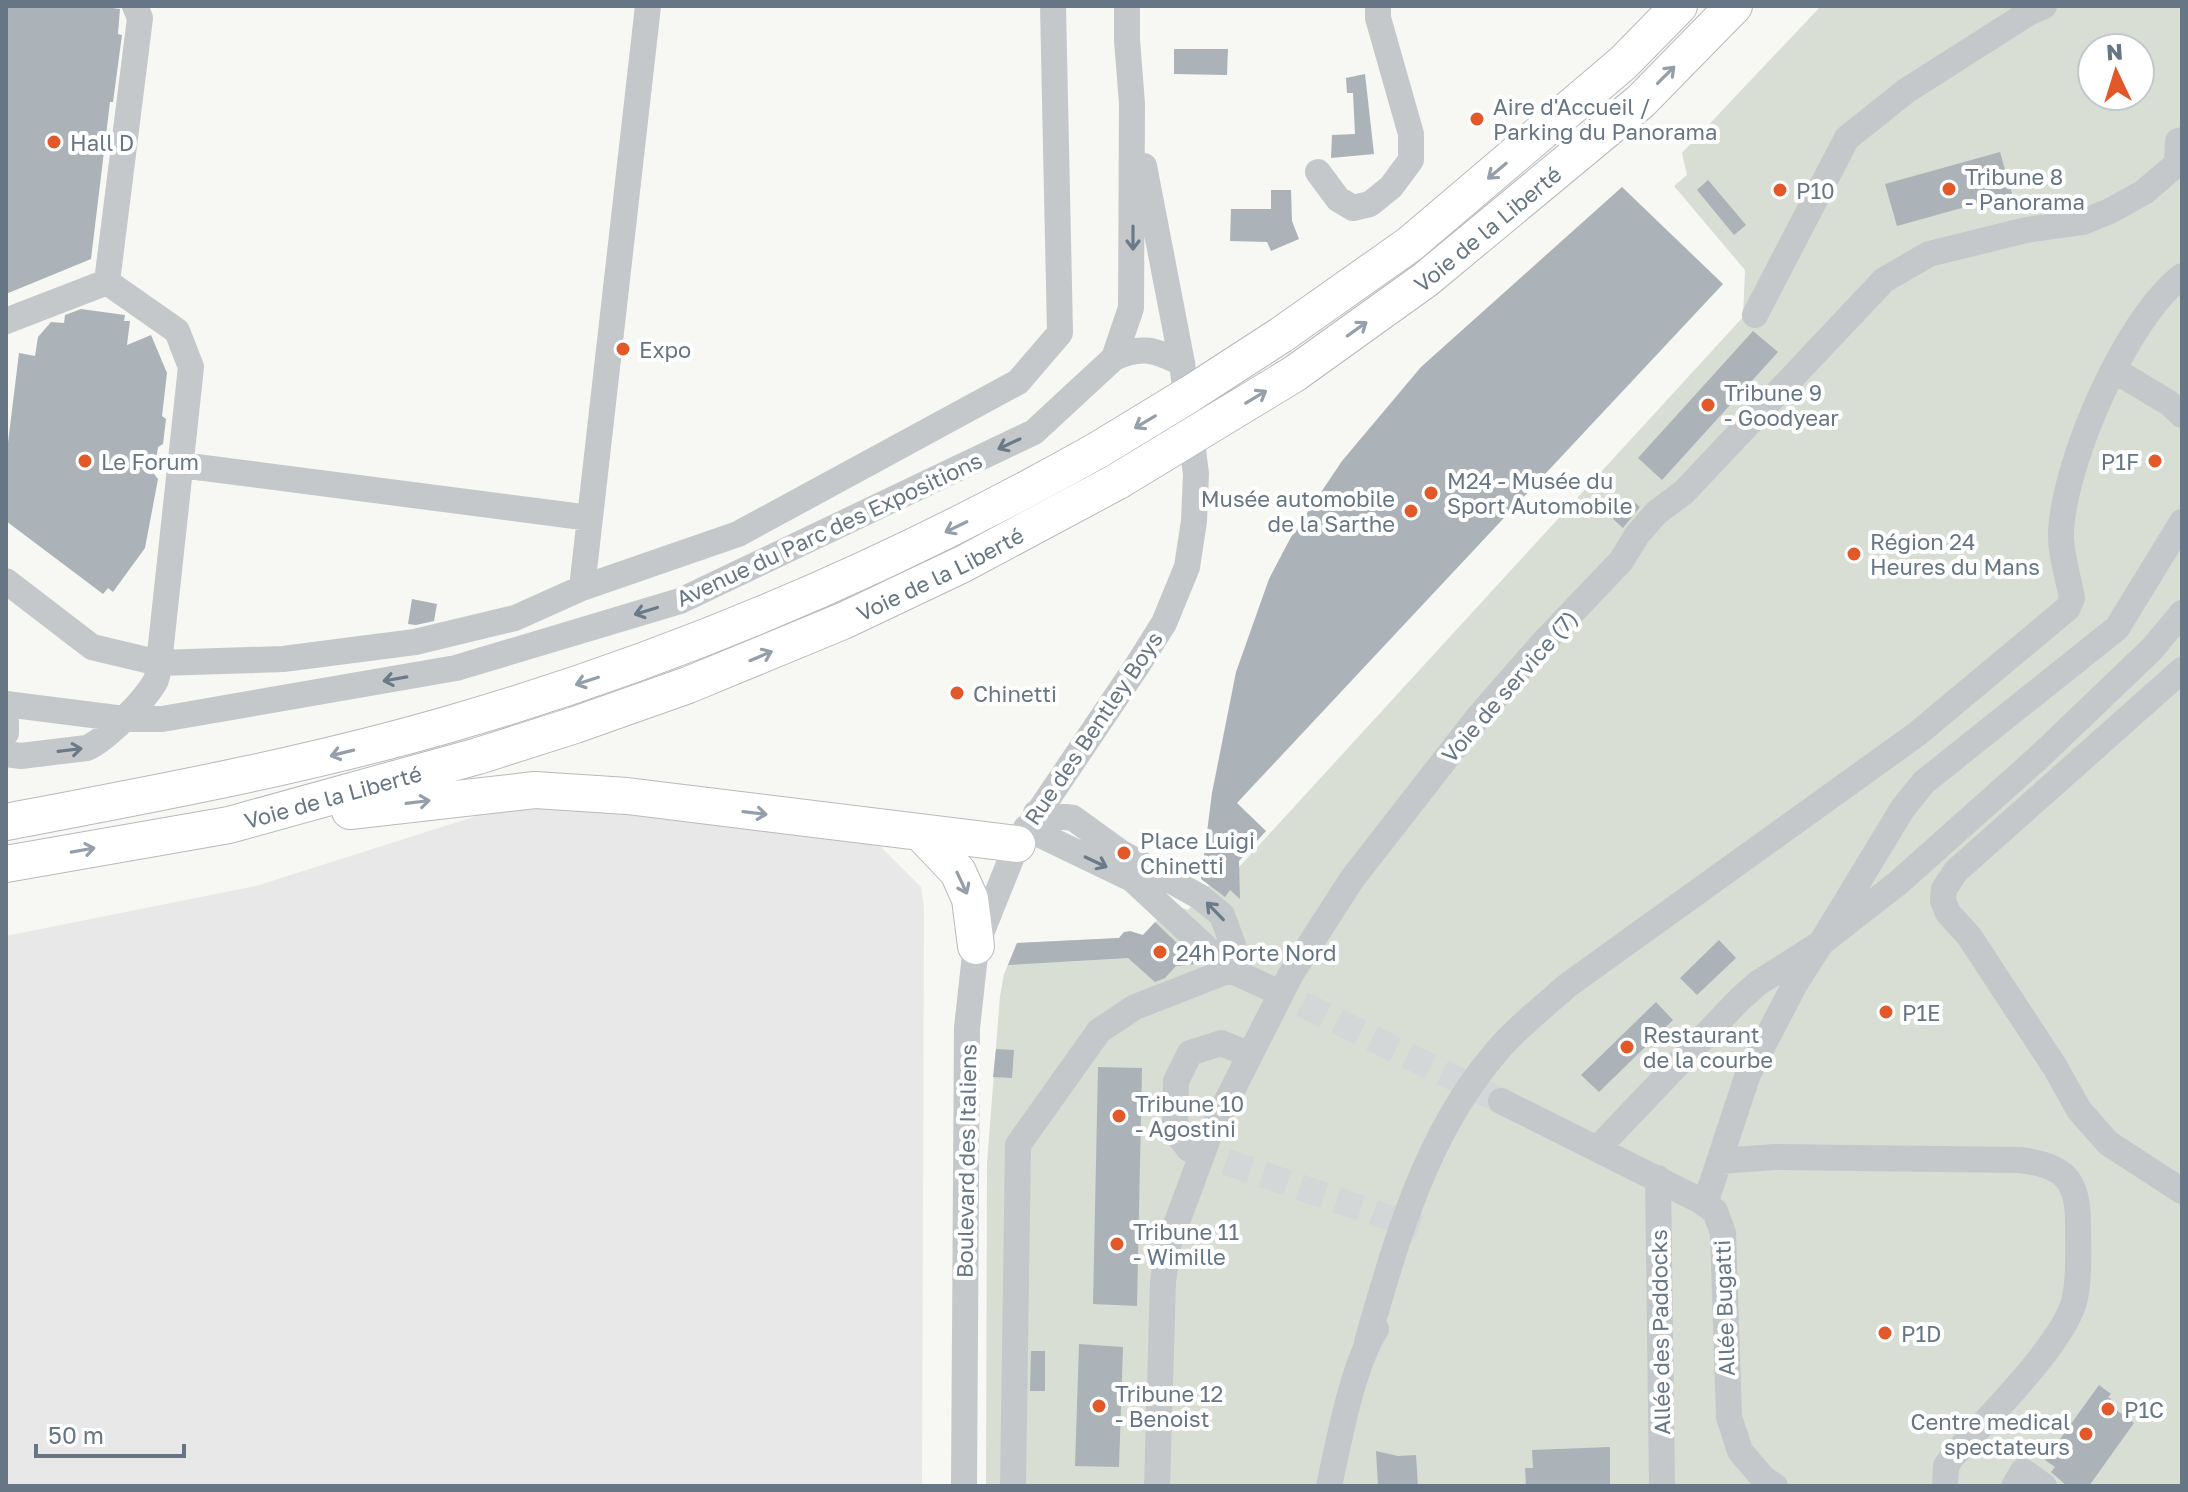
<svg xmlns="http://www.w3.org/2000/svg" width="2188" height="1492" font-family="'Golos Text',sans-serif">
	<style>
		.built { fill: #e7e8e7 }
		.green { fill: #d8ded4; fill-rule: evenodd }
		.building { fill: #abb3b8 }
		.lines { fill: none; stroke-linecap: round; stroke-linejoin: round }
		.minor-tunnel { stroke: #d3d7d7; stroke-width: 26; stroke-dasharray: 26 13; stroke-linecap: butt }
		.highway-casing { stroke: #b7babd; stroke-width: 38 }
		.minor { stroke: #c4c8cb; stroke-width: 26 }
		.highway { stroke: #fff; stroke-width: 36 }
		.highway-bridge-casing { stroke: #b7babd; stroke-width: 38; stroke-linecap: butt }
		.highway-bridge { stroke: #fff; stroke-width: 36 }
		.oneway { stroke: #949fa9 }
		.oneway2 { stroke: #6b7a88 }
		.poi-dot { fill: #e25828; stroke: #fff; stroke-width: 3 }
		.labels { text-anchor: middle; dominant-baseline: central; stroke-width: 8; stroke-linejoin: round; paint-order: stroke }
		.poi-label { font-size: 22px; fill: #667684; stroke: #fff; text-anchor: start }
		.street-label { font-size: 22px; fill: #667684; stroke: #fff }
	</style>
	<rect width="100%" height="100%" fill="#f7f7f3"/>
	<!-- built -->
	<path class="built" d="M561 807 879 845 921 887 924 908 922 1486H6V936L256 886 486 813Z"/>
	<!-- green -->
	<path class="green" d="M1821 6H2182V1486H986L987 1163 1000 996 1004 974 1017 943 1119 938 1124 932 1137 942 1161 916 1177 906 1188 910 1235 855 1239 867 1743 317 1745 270 1674 186 1687 175 1682 153ZM2092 48H2140V96H2092Z"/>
	<!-- building -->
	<path class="building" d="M6 6H97L120 9 118 34 122 35 113 102H110L91 259 6 294 8 272 6 242Z
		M1174 49H1228L1227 75 1174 74Z
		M1365 74 1374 154 1331 158 1332 135 1355 134 1353 93H1347L1346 78Z
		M2000 152 2012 194 1897 226 1885 184Z
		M1708 180 1746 225 1734 235 1697 190Z
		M1622 187 1723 284 1237 803 1266 831 1239 861 1240 899 1230 890 1225 897 1201 879 1212 793 1236 672 1269 579 1291 537 1342 461 1421 367Z
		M1271 190H1291L1292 221 1299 239 1271 251 1267 242 1230 241 1231 209H1271Z
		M81 309 125 315 124 321H130L127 345 151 335 167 373 162 416 166 419 163 444 158 447 154 474 158 479 145 548 113 592 108 588 103 594 6 521V459L19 353 35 356 38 337 51 322 64 323 65 315Z
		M1753 331 1778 352 1662 480 1638 458Z
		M1632 500 1640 507 1623 528 1613 519Z
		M412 599 437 604 434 621 416 625 408 624Z
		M1155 922 1199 964 1176 966 1165 978 1155 982 1128 958 1008 965 1017 943 1119 938 1124 932 1130 931 1143 935Z
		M1719 940 1736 958 1697 995 1680 978Z
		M1656 1002 1673 1020 1599 1092 1581 1075Z
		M996 1049 1014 1050 1012 1078 993 1077Z
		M1098 1067 1142 1068 1137 1306 1093 1304Z
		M1079 1344 1123 1347 1119 1467 1075 1466Z
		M1031 1351H1045V1391H1030Z
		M2099 1385 2111 1394 2108 1397 2111 1399 2108 1404 2134 1423 2089 1486H2067L2051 1472 2055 1467 2045 1460Z
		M1610 1447V1486H1526L1525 1468H1533L1532 1450Z
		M1376 1451 1398 1456 1416 1455 1418 1486H1378Z"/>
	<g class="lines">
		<!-- minor-tunnel -->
		<path class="minor-tunnel" d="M1267 987 1501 1101
			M1189 1149 1419 1228"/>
		<defs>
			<g id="highway">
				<path d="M1281 335 1410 244 1623 63 1679 6"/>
				<path id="s1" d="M1294 374 1425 280 1641 101 1734 6"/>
				<path d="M350 811 535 790 627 796 1017 844"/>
				<path d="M6 822C158 793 311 765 460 721 683 656 896 564 1098 450"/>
				<path d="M921 833 958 872 970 899 976 946"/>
				<path id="s2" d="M6 864 229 825 478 756 575 725 688 685 843 621 963 564 1118 481"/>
			</g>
		</defs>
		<!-- highway casing -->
		<use href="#highway" class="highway-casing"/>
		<!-- minor -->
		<path class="minor" d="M1318 172 1338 199 1353 208 1370 204 1391 187 1411 160V134L1378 18V6
			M1755 315 1847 138 1906 91 2030 12 2044 6
			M6 321 107 282
			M1114 358C1142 345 1155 350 1182 363
			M2114 370 2169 403 2182 415
			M181 465 590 518
			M6 581 92 647 159 663 283 659 415 642 515 618 582 588 648 6
			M582 588 738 534 1018 382 1060 333 1053 6
			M2182 670 1956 871 1944 889 1943 901 1948 913 1969 936 2055 1067 2079 1110 2108 1143 2182 1191
			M6 704 124 719H162L456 668 680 601 1034 432 1114 358 1131 308 1132 104 1127 40V6
			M6 722V733
			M6 754 21 756 87 748C107 739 144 701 155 682 158 677 158 669 159 663L191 367 177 331 107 282 140 18 135 6
			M1036 813 1073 818 1120 852 1200 897 1222 915 1233 945 1230 970 1267 987
			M1501 1101 1699 1200 1715 1211 1723 1233 1729 1417 1740 1451 1763 1478 1775 1486
			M1598 1148 1740 999 1758 983 1821 943 1903 808 1924 782 2117 628 2182 522
			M1189 1149 1175 1131 1176 1081 1190 1053 1221 1043 1248 1054
			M1720 1161 1774 1157 2020 1160C2062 1165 2078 1178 2078 1222 2078 1245 2080 1280 2074 1302 2062 1345 1984 1422 1952 1457L1946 1466 1945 1486
			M1658 1178 1662 1486
			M1705 1204 1748 1074 1795 984 1821 943 1898 883 2038 758 2152 649 2182 613
			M1367 1342C1396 1242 1424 1139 1492 1057 1514 1030 1542 1008 1568 985L1917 734 2068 608 2072 598C2068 576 2060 553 2061 531 2065 460 2126 319 2182 276
			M964 1486 967 1028 976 946 1017 844 1137 666 1164 623 1187 567 1194 521 1196 474 1182 363 1144 166
			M1013 1486 1018 1145 1099 1031 1135 1007 1230 970 1132 879 1026 828
			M1157 1486 1163 1282 1168 1246 1209 1136 1291 974 1352 879 1479 716 1542 644 1621 561 1637 535 1656 513 1684 492 1884 280 1929 254 2026 230 2083 222 2110 211 2144 192 2177 164 2178 141 2182 140
			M1329 1486C1339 1441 1352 1367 1376 1329
			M2014 1486 2023 1471 2044 1486"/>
		<!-- highway -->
		<use href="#highway" class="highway"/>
		<defs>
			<path id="highway-bridge" d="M1098 450 1190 394 1281 335
				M1118 481 1294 374"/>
		</defs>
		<!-- highway-bridge casing -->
		<use href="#highway-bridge" class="highway-bridge-casing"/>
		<!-- highway-bridge -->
		<use href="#highway-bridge" class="highway-bridge"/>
	</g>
	<!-- one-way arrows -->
	<defs><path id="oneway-shaft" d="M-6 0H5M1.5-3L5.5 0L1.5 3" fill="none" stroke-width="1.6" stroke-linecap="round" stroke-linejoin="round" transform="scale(2)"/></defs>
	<g class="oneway">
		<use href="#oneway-shaft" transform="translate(1666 75) rotate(-45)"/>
		<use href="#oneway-shaft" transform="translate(1497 171) rotate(140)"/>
		<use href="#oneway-shaft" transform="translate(1357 329) rotate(-36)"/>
		<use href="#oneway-shaft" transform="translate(1256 397) rotate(-31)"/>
		<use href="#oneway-shaft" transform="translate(1145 422) rotate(149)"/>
		<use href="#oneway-shaft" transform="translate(956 527) rotate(154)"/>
		<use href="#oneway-shaft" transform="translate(761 656) rotate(-23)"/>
		<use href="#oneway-shaft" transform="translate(587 681) rotate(162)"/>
		<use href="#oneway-shaft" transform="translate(342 753) rotate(166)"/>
		<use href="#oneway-shaft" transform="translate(418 802) rotate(-7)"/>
		<use href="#oneway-shaft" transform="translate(755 813) rotate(7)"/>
		<use href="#oneway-shaft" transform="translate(83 850) rotate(-10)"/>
		<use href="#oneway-shaft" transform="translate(962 883) rotate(65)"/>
	</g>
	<g class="oneway2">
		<use href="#oneway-shaft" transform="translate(1133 238) rotate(90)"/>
		<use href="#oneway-shaft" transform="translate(1009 444) rotate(155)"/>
		<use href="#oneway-shaft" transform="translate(646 611) rotate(163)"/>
		<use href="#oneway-shaft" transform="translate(395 679) rotate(170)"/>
		<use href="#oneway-shaft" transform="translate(70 750) rotate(-7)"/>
		<use href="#oneway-shaft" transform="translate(1096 862) rotate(25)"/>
		<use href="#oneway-shaft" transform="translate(1215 911) rotate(-134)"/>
	</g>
	<!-- markers -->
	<g class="poi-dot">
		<circle cx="1477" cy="119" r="8"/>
		<circle cx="54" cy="142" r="8"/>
		<circle cx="1949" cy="189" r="8"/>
		<circle cx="1780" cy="190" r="8"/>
		<circle cx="623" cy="349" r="8"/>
		<circle cx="1708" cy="405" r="8"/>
		<circle cx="85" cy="461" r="8"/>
		<circle cx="2155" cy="461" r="8"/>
		<circle cx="1431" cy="493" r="8"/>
		<circle cx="1411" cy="511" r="8"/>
		<circle cx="1854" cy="554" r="8"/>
		<circle cx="957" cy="693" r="8"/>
		<circle cx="1124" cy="853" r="8"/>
		<circle cx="1160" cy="952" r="8"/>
		<circle cx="1886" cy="1012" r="8"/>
		<circle cx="1627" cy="1047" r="8"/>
		<circle cx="1119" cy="1116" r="8"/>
		<circle cx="1117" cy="1244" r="8"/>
		<circle cx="1885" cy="1333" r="8"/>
		<circle cx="1099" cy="1406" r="8"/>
		<circle cx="2108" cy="1409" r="8"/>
		<circle cx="2086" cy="1434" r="8"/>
	</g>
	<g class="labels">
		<!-- poi labels -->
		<g class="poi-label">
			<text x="1493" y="106">Aire d'Accueil /<tspan x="1493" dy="25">Parking du Panorama</tspan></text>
			<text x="70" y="142">Hall D</text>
			<text x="1965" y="176">Tribune 8<tspan x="1965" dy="25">- Panorama</tspan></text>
			<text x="1796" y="190">P10</text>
			<text x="639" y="349">Expo</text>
			<text x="1724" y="392">Tribune 9<tspan x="1724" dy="25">- Goodyear</tspan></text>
			<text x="101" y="461">Le Forum</text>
			<text x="2139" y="461" text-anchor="end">P1F</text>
			<text x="1447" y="480">M24 - Musée du<tspan x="1447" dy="25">Sport Automobile</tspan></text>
			<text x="1395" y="498" text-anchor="end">Musée automobile<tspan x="1395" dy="25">de la Sarthe</tspan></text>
			<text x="1870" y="541">Région 24<tspan x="1870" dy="25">Heures du Mans</tspan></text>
			<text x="973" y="693">Chinetti</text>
			<text x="1140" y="840">Place Luigi<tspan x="1140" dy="25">Chinetti</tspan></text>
			<text x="1176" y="952">24h Porte Nord</text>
			<text x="1902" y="1012">P1E</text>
			<text x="1643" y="1034">Restaurant<tspan x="1643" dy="25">de la courbe</tspan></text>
			<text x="1135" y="1103">Tribune 10<tspan x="1135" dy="25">- Agostini</tspan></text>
			<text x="1133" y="1231">Tribune 11<tspan x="1133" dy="25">- Wimille</tspan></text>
			<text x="1901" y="1333">P1D</text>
			<text x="1115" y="1393">Tribune 12<tspan x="1115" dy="25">- Benoist</tspan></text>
			<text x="2124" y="1409">P1C</text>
			<text x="2070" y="1421" text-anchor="end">Centre medical<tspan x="2070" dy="25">spectateurs</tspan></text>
		</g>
		<!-- street labels -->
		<g class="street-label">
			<text stroke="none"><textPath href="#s1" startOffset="242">Voie de la Liberté</textPath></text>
			<text transform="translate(829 529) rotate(-25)">Avenue du Parc des Expositions</text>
			<text stroke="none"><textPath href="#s2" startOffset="982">Voie de la Liberté</textPath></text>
			<text transform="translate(1509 686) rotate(-49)">Voie de service (7)</text>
			<text transform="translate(1093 728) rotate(-56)">Rue des Bentley Boys</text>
			<text stroke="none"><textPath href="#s2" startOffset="334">Voie de la Liberté</textPath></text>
			<text transform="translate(966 1161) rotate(-89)">Boulevard des Italiens</text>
			<text transform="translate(1724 1308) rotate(-92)">Allée Bugatti</text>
			<text transform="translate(1660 1332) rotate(-91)">Allée des Paddocks</text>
		</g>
	</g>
	<!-- border -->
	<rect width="2188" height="1492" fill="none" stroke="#667684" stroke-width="16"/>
	<!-- north arrow -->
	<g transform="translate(2116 72) rotate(356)"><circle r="38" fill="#ffffff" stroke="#c2c8ce" stroke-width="2"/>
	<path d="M0-6L14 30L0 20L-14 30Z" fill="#e25828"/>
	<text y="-12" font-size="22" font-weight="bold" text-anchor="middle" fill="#667684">N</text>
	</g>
	<!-- scale -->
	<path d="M36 1444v12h148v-12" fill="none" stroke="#667684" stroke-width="4"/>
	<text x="48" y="1444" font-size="24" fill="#667684" stroke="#ffffff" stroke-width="6" paint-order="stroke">50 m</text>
</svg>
